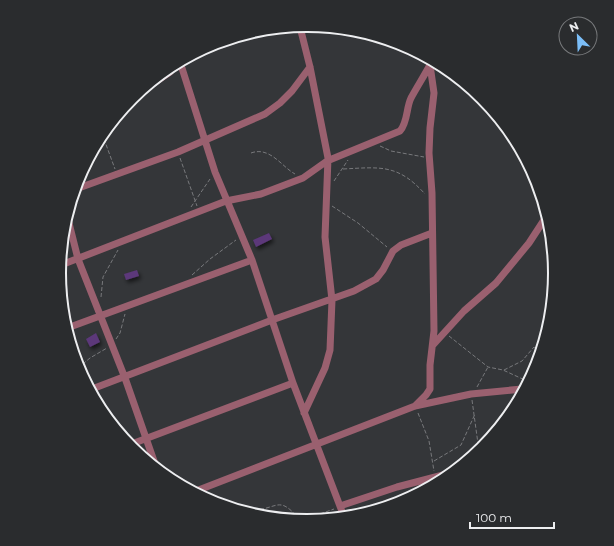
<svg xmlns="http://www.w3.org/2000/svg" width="614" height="546" font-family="Montserrat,sans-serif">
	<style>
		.building { fill: #5b377a; filter: url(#shadow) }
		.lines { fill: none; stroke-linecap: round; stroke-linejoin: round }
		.path { stroke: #78797c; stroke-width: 1; stroke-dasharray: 4 2; stroke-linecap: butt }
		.minor { stroke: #9a606f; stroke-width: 7 }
		.rim { fill: none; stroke: #edeef0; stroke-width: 2 }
	</style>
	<defs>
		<filter id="shadow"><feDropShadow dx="2" dy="3" stdDeviation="2" flood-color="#0009"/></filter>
	</defs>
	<rect width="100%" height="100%" fill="#343639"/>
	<!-- building -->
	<path class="building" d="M269 233 272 239 256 247 253 240Z
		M137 270 139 276 126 280 124 274Z
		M96 333 100 342 90 347 86 339Z"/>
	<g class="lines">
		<!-- path -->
		<path class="path" d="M104 139 115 169
			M380 146 391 151 424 157
			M251 153C270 146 282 167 295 174
			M180 158 197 206
			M343 169C381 167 398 164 425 194
			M334 181 348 160
			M332 206 358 223 387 247
			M191 207 210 179
			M192 275 210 259 236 240
			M101 297 103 277 118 250
			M449 336 488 367 503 370 527 381
			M116 339 120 333 125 314
			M78 368 90 358 107 348
			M504 370 522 361 534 347 539 355
			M477 387 488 367
			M472 400 479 451
			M418 413 429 441 434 471
			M434 461 461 445 475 414
			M208 494 231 506
			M254 510C277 509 279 495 298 518
			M296 519 320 515
			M317 519 320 514 334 509"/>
		<!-- minor -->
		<path class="minor" d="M300 27 310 67 328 158 325 237 332 300 330 350 325 368 304 413
			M181 65 215 172 252 260 293 383 343 514
			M137 94 170 72
			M76 189 178 152 265 114 280 103 292 91 310 67
			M69 223 78 259 125 378 155 464
			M61 265 226 201 261 194 303 178 327 161 400 131C408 122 406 108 411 98 417 87 424 76 430 65
			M70 327 252 260
			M433 345 464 311 496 283 529 243 544 220
			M92 389 272 320 354 291 376 279 383 270 393 251 401 245 432 233
			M415 406 426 395 430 389V365L434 331 432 193 429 153 430 128 434 93 430 65
			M129 445 293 383
			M196 491 415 406 471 394 522 389
			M340 506 397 487 443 475"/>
	</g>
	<!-- crop -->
	<path d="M0 0H614V546H0ZM66 273a241 241 0 1 1 482 0a241 241 0 1 1-482 0Z" fill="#2a2c2e" fill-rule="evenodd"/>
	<path class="rim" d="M66 273a241 241 0 1 1 482 0a241 241 0 1 1-482 0Z"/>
	<!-- north arrow -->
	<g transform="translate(578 36) rotate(336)"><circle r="19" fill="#2a2c2e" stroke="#787a7c"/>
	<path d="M0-3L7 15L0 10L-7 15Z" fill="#7bbef8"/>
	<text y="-6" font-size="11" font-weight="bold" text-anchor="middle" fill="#edeef0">N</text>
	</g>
	<!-- scale -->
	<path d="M470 522v6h84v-6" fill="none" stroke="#edeef0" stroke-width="2"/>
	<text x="476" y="522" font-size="12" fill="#edeef0" stroke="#2a2c2e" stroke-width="3" paint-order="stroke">100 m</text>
</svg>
